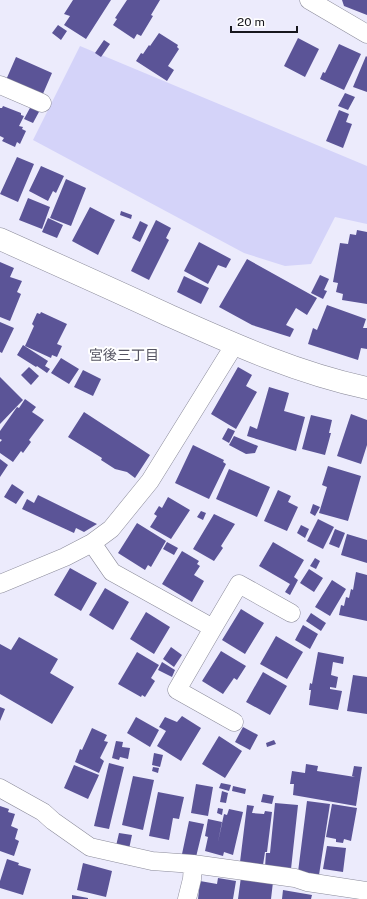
<svg xmlns="http://www.w3.org/2000/svg" width="367" height="899" font-family="'Public Sans','Noto Sans JP',sans-serif">
	<style>
		.green { fill: #d4d3f9 }
		.building { fill: #5b5497 }
		.lines { fill: none; stroke-linecap: round; stroke-linejoin: round }
		.minor-casing { stroke: #8b8b9a; stroke-width: 19 }
		.tertiary-casing { stroke: #8b8b9a; stroke-width: 23 }
		.minor { stroke: #fff; stroke-width: 18 }
		.tertiary { stroke: #fff; stroke-width: 22 }
		.labels { text-anchor: middle; dominant-baseline: central; stroke-width: 4; stroke-linejoin: round; paint-order: stroke }
		.neighbourhood-label { font-size: 14px; fill: #555462; stroke: #fff }
	</style>
	<rect width="100%" height="100%" fill="#ecebfc"/>
	<!-- green -->
	<path class="green" d="M80 46 367 166V224L335 217 311 264 285 266 244 253 33 140Z"/>
	<!-- building -->
	<path class="building" d="M73 0H111L86 39 64 25 70 16 64 14Z
		M127 0H160L151 15 153 16 141 36 137 34 134 39 113 25 117 19 115 18Z
		M342 0H367V15L344 6Z
		M58 25 67 31 61 40 52 33Z
		M159 33 178 45 177 47 179 49 168 66 174 70 167 81 136 61 141 53 143 54 149 45 150 46Z
		M298 38 319 49 305 77 284 66Z
		M104 40 110 44 101 57 95 53Z
		M339 44 361 54 344 90 320 79 323 72 325 73Z
		M366 56 367 57V92L353 87Z
		M16 57 52 73 42 96 6 80Z
		M345 93 355 97 348 110 338 106Z
		M3 106 21 113V115L24 116 19 126 23 127 22 129 26 131 20 144 17 142 15 147 2 141 4 138 0 136V108H2Z
		M31 106 40 110 33 123 24 119Z
		M339 110 349 114 346 122 352 124 343 148 326 141Z
		M17 157 34 164 18 202 0 194Z
		M41 166 64 176 56 193 53 191 48 201 29 191Z
		M66 179 86 188 71 226 50 218Z
		M28 198 50 207 42 229 19 220Z
		M90 207 115 220 98 255 72 241Z
		M121 211 132 215 131 219 120 215Z
		M48 218 63 225 57 238 42 232Z
		M156 220 171 228 166 238 169 240 149 280 131 271Z
		M140 221 148 225 140 242 132 238Z
		M357 230 367 232V304L342 300 343 294 336 292 338 283 333 282 340 243 348 244 350 234 356 235Z
		M199 242 231 259 226 268 218 265 208 284 184 271Z
		M247 259 317 298 307 315 296 308 286 325 294 329 290 337 252 325 219 307Z
		M0 262 14 268 10 277 22 281 17 292 21 294 10 321 0 317Z
		M320 275 329 279 324 290 327 291 323 299 311 293Z
		M184 276 209 288 201 304 177 292Z
		M327 305 366 319 363 328H367V349L361 348 358 360 308 344 313 328 317 330Z
		M41 312 67 324 57 344 62 346 57 357 52 355 51 358 25 346 34 326 32 324 37 313 40 314Z
		M0 322 14 328 2 353 0 352Z
		M23 345 48 361 45 366 50 369 47 373 37 366 36 367 17 355Z
		M61 358 79 369 69 384 51 373Z
		M29 367 39 376 31 385 21 375Z
		M238 367 252 375 246 386 257 392 236 429 211 414Z
		M83 370 101 379 93 396 74 387Z
		M0 377 23 400 0 424Z
		M269 387 289 393 284 411 305 417 296 451 247 436 250 426 257 429Z
		M25 399 36 407 32 412 44 420 29 440 31 442 23 453 21 451 13 462 0 453V442L2 440 0 439V431L17 407 19 408Z
		M84 412 150 455 135 478 127 472 115 469 101 460 102 458 68 437Z
		M351 414 367 420V445L361 464 337 456Z
		M311 415 332 420 329 433H331L325 455 302 449Z
		M228 428 235 431 229 443 222 439Z
		M234 436 258 446 255 453 246 454 229 445Z
		M193 445 224 460 223 462 226 464 209 499 175 483Z
		M0 459 8 465 0 477Z
		M328 466 361 476 348 521 319 513 327 487 322 485Z
		M229 469 270 487 257 517 216 499Z
		M12 484 24 492 16 504 4 497Z
		M278 490 291 496 288 502 298 507 287 531 264 521Z
		M38 495 97 524 84 532 76 528 74 533 22 509 27 499 34 503Z
		M168 497 190 510 171 539 150 527 157 516 154 514 159 506 162 508Z
		M313 504 320 507 315 516 310 513Z
		M201 511 206 513 203 520 197 517Z
		M214 514 235 524 221 546 223 548 214 561 193 549Z
		M318 519 334 527 323 549 307 541Z
		M137 523 166 541 151 567 148 565 145 570 118 553Z
		M301 525 309 529 305 538 297 533Z
		M335 529 345 533 339 548 329 544Z
		M347 534 367 540V563L341 555Z
		M167 542 178 548 174 555 163 549Z
		M273 542 304 560 294 577 298 580 290 595 285 592 290 584 259 566Z
		M182 551 199 561 197 564 200 566 194 575 204 581 192 602 162 584Z
		M315 558 320 561 316 569 310 566Z
		M70 568 97 583 81 611 54 595Z
		M309 569 323 578 314 592 300 583Z
		M356 572 367 575V621L339 615 341 605 344 606 346 597 349 598 351 589 353 590Z
		M332 580 346 589 330 616 315 607Z
		M105 588 129 602 113 630 89 615Z
		M241 609 264 623 245 654 222 640Z
		M146 612 170 627 154 654 130 639Z
		M311 613 326 623 321 631 306 621Z
		M303 625 318 634 310 649 295 640Z
		M276 636 303 652 287 679 260 664Z
		M19 637 58 659 50 673 74 687 52 724 0 694V644L11 650Z
		M171 647 182 655 174 667 163 659Z
		M221 651 246 666 237 680 234 678 223 694 202 681Z
		M137 652 159 665 151 678 155 681 145 697 142 695 141 697 118 684Z
		M318 652 344 657 343 664 333 662 331 675 338 677 336 688 330 687V689L342 691 338 710 309 705 311 690H309L310 683 312 684Z
		M162 662 175 670 172 677 158 670Z
		M263 672 287 686 270 715 246 702Z
		M353 675 367 677V714L347 711Z
		M0 707 5 709 0 721Z
		M182 716 201 728 181 761 157 746 166 731 159 727 165 717 177 722Z
		M136 717 159 730 150 747 127 733Z
		M243 727 258 735 250 750 235 742Z
		M92 728 107 735 104 741 108 742 100 758 104 761 99 773 75 762 80 749 82 750Z
		M219 736 242 751 225 778 202 764Z
		M274 740 276 744 267 747 266 743Z
		M116 741 123 742 122 747 130 748 128 759 120 757 119 760 112 758Z
		M154 753 163 755 160 767 152 765Z
		M109 763 124 767 109 829 94 826Z
		M306 764 318 766 317 771 355 777 352 776 354 766 362 767 356 806 293 795 294 784H290L292 771 305 773Z
		M74 765 99 775 88 799 64 788Z
		M153 767 159 768 158 773 152 771Z
		M133 776 154 780 143 830 122 825Z
		M221 783 231 785 229 791 219 788Z
		M196 784 213 787 208 816 191 813Z
		M233 786 246 789 245 794 232 791Z
		M222 791 228 793 226 803 220 802Z
		M158 792 184 797 179 819 173 818 169 840 149 836Z
		M263 794 274 796 272 804 261 802Z
		M307 801 330 804 319 875 298 872Z
		M275 803 298 805 291 869 265 867 266 853H270Z
		M332 804 357 808 351 841 344 839 343 843 336 842V839L326 837Z
		M247 805 254 806 252 813 264 814 265 811 272 812 267 852H265L263 865 240 862Z
		M0 806 9 809 8 812 15 814 11 826 18 829 15 839 19 841 14 856 0 851Z
		M218 808 223 809 222 815 217 813Z
		M229 809 243 812 233 855 224 852 223 856 205 851 208 837 205 836 208 819 222 822 218 842 224 814 227 815Z
		M189 821 204 824 196 857 182 854Z
		M119 833 132 835 129 849 116 846Z
		M327 846 346 848 343 872 323 869Z
		M7 859 19 863 18 865 31 869 23 895 0 888V881Z
		M83 863 112 871 106 897 77 890Z
		M241 877 273 882 271 899H238Z
		M218 878 236 881 233 899H198L200 881 217 884Z
		M283 890 312 895 311 899H282Z
		M72 895 88 898V899H72Z"/>
	<g class="lines">
		<defs>
			<path id="minor" d="M309 0 367 34
				M0 85 42 103
				M92 543 112 572 213 628 239 584 291 613
				M0 584 65 557 92 543 111 529 150 481 235 344
				M213 628 177 690 234 722
				M0 788 43 812 53 821 90 847 152 861 193 864 295 878 307 882 367 891
				M187 899 192 879 193 864"/>
			<path id="tertiary" d="M0 239C56 264 112 289 168 315 233 344 297 373 367 388"/>
		</defs>
		<!-- minor casing -->
		<use href="#minor" class="minor-casing"/>
		<!-- tertiary casing -->
		<use href="#tertiary" class="tertiary-casing"/>
		<!-- minor -->
		<use href="#minor" class="minor"/>
		<!-- tertiary -->
		<use href="#tertiary" class="tertiary"/>
	</g>
	<g class="labels">
		<!-- neighbourhood labels -->
		<g class="neighbourhood-label">
			<text x="124" y="355">宮後三丁目</text>
		</g>
	</g>
	<!-- scale -->
	<path d="M231 26v6h66v-6" fill="none" stroke="#17171d" stroke-width="2"/>
	<text x="237" y="26" font-size="12" fill="#17171d" stroke="#ffffff" stroke-width="3" paint-order="stroke">20 m</text>
</svg>
